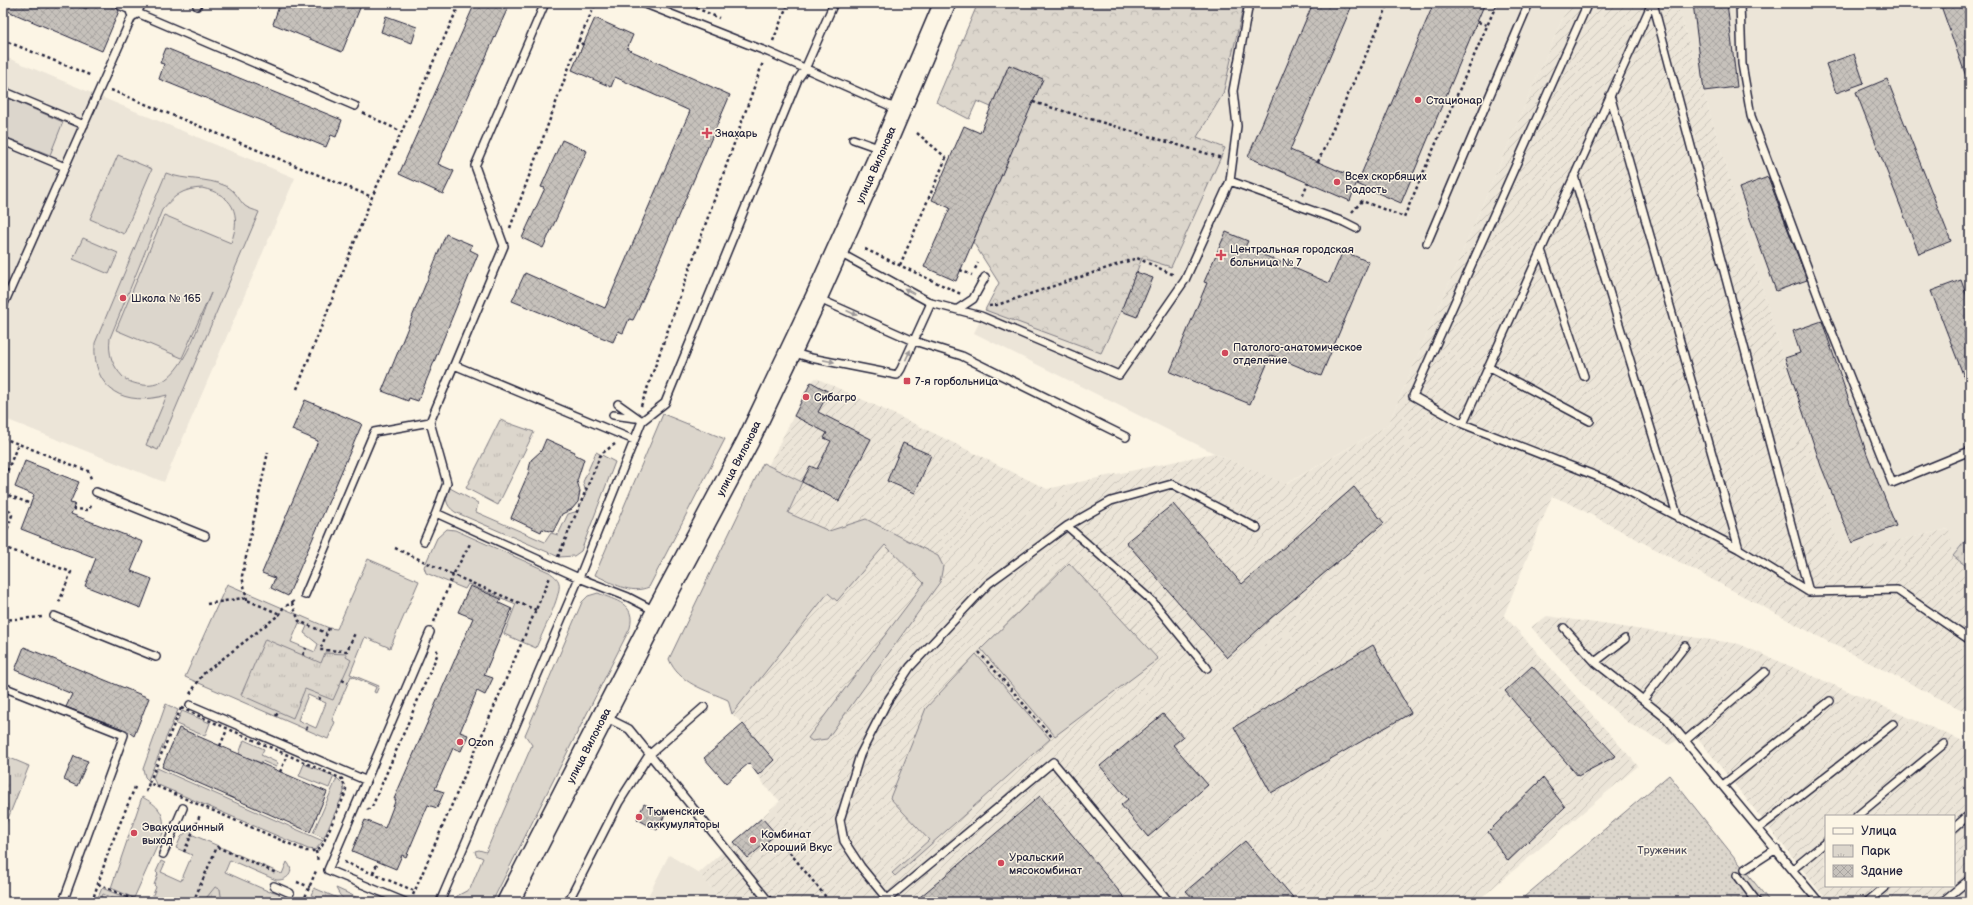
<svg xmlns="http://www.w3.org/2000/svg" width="1973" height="905" font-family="'Balsamiq Sans',sans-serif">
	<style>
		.built { fill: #ece5d8 }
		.industrial { fill: url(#industrial-furrows); fill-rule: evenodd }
		.grass { fill: #dcd6cc; stroke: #7f7c84; fill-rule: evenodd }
		.forest { fill: url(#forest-crowns); stroke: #7f7c84 }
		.park { fill: url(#park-tufts); stroke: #7f7c84 }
		.garden { fill: url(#garden-dots); stroke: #7f7c84 }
		.building { fill: url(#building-cross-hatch); stroke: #22223b }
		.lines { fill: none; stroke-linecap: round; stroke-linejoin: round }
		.lane-casing { stroke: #22223b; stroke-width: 10 }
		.street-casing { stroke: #22223b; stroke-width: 17 }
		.secondary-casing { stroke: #22223b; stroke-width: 24 }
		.path { stroke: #22223b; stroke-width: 2.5; stroke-dasharray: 3 3; stroke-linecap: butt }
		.lane { stroke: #fcf5e5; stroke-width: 7 }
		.street { stroke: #fcf5e5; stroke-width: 14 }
		.secondary { stroke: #fcf5e5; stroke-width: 21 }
		.oneway { fill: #9a9698 }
		.poi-dot { fill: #d1495b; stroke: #fcf5e5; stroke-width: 1.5 }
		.labels { text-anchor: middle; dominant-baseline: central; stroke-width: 3; stroke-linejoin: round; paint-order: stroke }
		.poi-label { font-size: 11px; fill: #22223b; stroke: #fcf5e5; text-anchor: start }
		.street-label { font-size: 11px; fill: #22223b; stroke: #fcf5e5 }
		.park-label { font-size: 11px; fill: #504f5f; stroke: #fcf5e5 }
	</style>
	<defs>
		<pattern id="industrial-furrows" width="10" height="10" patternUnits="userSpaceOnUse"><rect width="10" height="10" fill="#ece5d8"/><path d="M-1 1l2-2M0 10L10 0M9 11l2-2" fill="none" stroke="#cac4ba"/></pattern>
		<pattern id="forest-crowns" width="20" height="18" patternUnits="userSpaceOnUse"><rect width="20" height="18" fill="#dcd6cc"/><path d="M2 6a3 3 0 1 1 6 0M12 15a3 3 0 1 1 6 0" fill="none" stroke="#bcb7b0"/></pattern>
		<pattern id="park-tufts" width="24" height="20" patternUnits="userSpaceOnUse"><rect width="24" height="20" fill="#dcd6cc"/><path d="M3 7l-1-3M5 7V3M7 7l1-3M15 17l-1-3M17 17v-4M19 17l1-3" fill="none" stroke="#bcb7b0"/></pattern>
		<pattern id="garden-dots" width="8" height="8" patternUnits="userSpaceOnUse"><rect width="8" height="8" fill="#dcd6cc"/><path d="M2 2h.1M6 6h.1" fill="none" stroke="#bcb7b0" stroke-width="1.8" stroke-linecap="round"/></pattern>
		<pattern id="building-cross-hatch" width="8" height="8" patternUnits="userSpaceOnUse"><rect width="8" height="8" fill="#c6c1bb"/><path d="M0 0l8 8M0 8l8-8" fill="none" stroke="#aaa6a2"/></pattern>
	</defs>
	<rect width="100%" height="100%" fill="#fcf5e5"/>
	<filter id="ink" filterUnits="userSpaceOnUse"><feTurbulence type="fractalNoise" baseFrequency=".025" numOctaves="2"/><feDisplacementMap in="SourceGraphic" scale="8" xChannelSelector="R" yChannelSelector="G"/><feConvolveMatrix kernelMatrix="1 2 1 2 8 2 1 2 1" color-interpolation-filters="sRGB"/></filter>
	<g filter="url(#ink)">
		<!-- built -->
		<path class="built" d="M978 3H1569L1388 425 1286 484 1214 453 974 333 999 283 973 242 956 281 924 267 950 208 932 200 964 126 980 132 991 108 977 101 969 119 936 102Z
			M1677 3H1970V535L1953 556 1948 529 1841 554Z
			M3 56 295 178 164 482 3 418Z
			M669 855 699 873 723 902H645Z"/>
		<!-- industrial -->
		<path class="industrial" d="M1569 3H1677L1841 553 1949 529 1953 556 1970 569V714L1825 640 1571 504 1552 496 1504 615 1638 766 1476 902H723L699 873 780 801 765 786 758 775 774 760 743 724 732 714 728 700 735 633 802 482 768 466 811 382 816 378 913 423 1047 489 1214 453 1287 484 1388 425Z
			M1547 616 1739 644 1970 744V902H1828L1693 732 1669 745 1630 724 1582 683 1531 627ZM1826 816H1954V886H1826Z"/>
		<!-- grass -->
		<path class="grass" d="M3 99H10L63 122 50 155 3 136Z
			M118 155 152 169 124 234 90 219Z
			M166 173C185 181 206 177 226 186 236 191 238 199 245 206 249 209 255 210 259 212L158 450 146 445 167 395C125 407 92 391 95 343ZM202 188C233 195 242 213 231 243L164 215 116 330 182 358 211 293C199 321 182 391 143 385 136 384 128 382 123 377 112 365 108 354 110 338L162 210C175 195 182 189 202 188Z
			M83 238 118 253 109 274 73 259Z
			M663 414 725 439 649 587C630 595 613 583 595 575Z
			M596 452 615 462 581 551 574 556 559 557 455 512C445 505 445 498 448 487L478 503 476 512 545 542 551 533 558 535 568 514 578 511 586 493 583 482Z
			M763 463 802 482 788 513 829 531 866 519 938 556 943 566 940 582 827 739 812 741 808 738 924 583 885 545 837 601 828 593 732 714 728 700C706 690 678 683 669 659Z
			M447 529 455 530 549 572C553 575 558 578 559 583 562 595 541 635 536 648L504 634 516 604 468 584 465 589 426 573 424 567 437 538Z
			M368 559 419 581 390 648 365 637 350 674 379 686 376 693 374 692 376 687 351 676 332 720 335 722 328 739 185 677 227 584 329 628 337 629ZM299 623 307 626 304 633 318 644 315 652 291 642ZM308 695 326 703 316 728 298 720Z
			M1069 563 1158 659 1055 736 981 649Z
			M598 593C616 601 636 603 630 628L492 902H454L457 896 470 889 483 858 476 855 475 851 479 850 486 852 532 745 525 735 582 602 588 596Z
			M976 654 1050 739 895 876 892 873 929 840 890 798 926 708Z
			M166 704 178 710 148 780 145 777 143 769Z
			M182 711 210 723 205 736 176 724Z
			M244 740 264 749 261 755 278 763 276 767 262 761 261 763 239 754Z
			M304 764 334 776 329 788 299 776Z
			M157 768 323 841 315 850 308 849 156 784 153 778Z
			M337 778 343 784 344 792 324 838 313 833Z
			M142 797C158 805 166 814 163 833L134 898 111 888Z
			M191 828 193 829 191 834 282 874 287 862C296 872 287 881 276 880L230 860 225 872 270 892 271 891 279 893 280 900 276 901 266 897 264 902H150L156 887 154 885 158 874 156 872 161 861 165 863 161 872 181 881 192 855 176 848 181 837Z
			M102 888 134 901 122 902 103 894 99 902H96Z
			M336 888 367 902C350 902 344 905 336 888Z"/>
		<!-- forest -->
		<path class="forest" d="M978 3 1244 4 1223 94 1197 137 1225 148 1171 267 1142 258 1121 311 1101 353 985 310 999 283 973 242 1042 79 1009 65 991 107 977 101 969 119 936 102Z"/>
		<!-- park -->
		<path class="park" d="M500 420 534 432 498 505 466 488Z
			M265 639 321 663 325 653 347 654 346 657 351 660 333 700 305 689 293 718 241 695Z
			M3 755 29 766 3 831Z
			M215 887 220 889 222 902H203Z
			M314 888 347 902H314L316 897 311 895Z"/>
		<!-- garden -->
		<path class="garden" d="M1970 535V569L1953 556Z
			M1669 775 1770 902H1518Z"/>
		<!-- building -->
		<path class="building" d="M3 3H73L86 9 89 3H117L116 7 119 11 102 51 3 9Z
			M280 3H362L342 52 273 24Z
			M475 3H510L438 164 454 171 443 194 399 174Z
			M1313 3H1353L1290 150 1358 179 1350 201 1248 157Z
			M1434 3H1485L1401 203 1357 184Z
			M1693 3H1727L1737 87 1704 91Z
			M1940 3H1970V82H1968Z
			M386 16 417 27 412 43 381 32Z
			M595 18 633 35 627 49 730 95 638 310 633 320 629 319 623 333 618 331 613 342 512 301 525 273 605 308 690 111 615 77 611 87 572 70Z
			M166 48 342 120 336 137 331 135 326 147 159 79 164 64 160 63Z
			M1854 54 1864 83 1836 93 1826 64Z
			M1009 65 1043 79 956 281 924 267 950 208 932 200 964 126 980 133Z
			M1887 79 1951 241 1919 254 1856 92Z
			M562 140 587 151 543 248 522 238 545 188 541 187Z
			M1768 177 1807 280 1776 291 1739 188Z
			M1226 232 1248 241 1245 247 1329 283 1343 251 1369 262 1321 376 1271 355 1250 404 1170 372 1207 283 1204 282Z
			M446 234 472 245 470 250 478 254 418 401 409 398 408 401 382 391Z
			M1136 272 1153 278 1137 317 1121 311Z
			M1961 280 1970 305 1969 390 1931 291Z
			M1822 321 1867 454 1896 526 1852 543 1821 466 1785 358 1800 353 1793 331Z
			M811 382 829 392 818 412 871 439 839 501 802 482 810 466 817 469 831 441 824 438 827 433 794 416Z
			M305 400 362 424 288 596 271 588 275 578 262 573 318 441 292 430Z
			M546 439 575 452 574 454 584 459 577 481 580 491 578 502 572 509 562 514 553 532 542 529 541 532 511 518 520 497H518L528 474 531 460 541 451Z
			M903 443 931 455 915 493 887 481Z
			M25 461 79 482 70 503 75 504 71 514 143 542 131 571 152 579 141 608 85 586 96 558 21 529 34 495 15 487Z
			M1354 487 1384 523 1271 618 1227 658 1126 542 1173 504 1242 584Z
			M470 586 501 599 499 603 512 609 484 675 493 678 485 695 477 691 460 732 468 735 461 751 453 748 435 789 444 792 437 808 428 805 406 857 402 855 396 869 352 851 365 820 385 828 396 799H394L473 618 458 612Z
			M1373 645 1411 713 1271 793 1234 727Z
			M24 647 149 698 134 736 126 730 66 707 72 694 15 670Z
			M1532 666 1616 756 1578 776 1505 691Z
			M1163 714 1183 737 1173 745 1208 785 1148 837 1121 805 1128 799 1100 766Z
			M743 724 774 760 758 775 749 763 726 783 704 758Z
			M179 728 327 792 310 832 162 767Z
			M74 756 88 761 77 786 64 780Z
			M1543 778 1565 807 1508 861 1488 832Z
			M1040 796 1128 902H914L1008 823Z
			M644 804 665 815 657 830 637 819Z
			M762 818 776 834 748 858 734 842Z
			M1245 841 1297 902H1196L1186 891Z"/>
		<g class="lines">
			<defs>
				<path id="lane" d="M545 3 475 166 504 246 454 365 634 440
					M643 3 768 52 897 109
					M1588 3 1413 396 1463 424 1609 481 1739 549 1809 592 1897 590 1970 640
					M1653 3 1809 592
					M1740 3 1742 64 1751 116 1824 312 1892 483 1970 451
					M121 6 355 106
					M197 6 198 3
					M3 91 84 125
					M1610 95 1739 549
					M853 139 881 149
					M3 141 65 167
					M1574 176 1678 518
					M1230 181 1237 126 1233 91 1249 3
					M1427 243 1529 3
					M1541 250 1584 376
					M817 298 914 341 962 356 1126 437
					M931 303 981 316 1119 375 1185 280 1230 181 1344 222 1356 228
					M3 306 134 12
					M958 309 973 299 985 277
					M791 352 811 358 897 375 901 369 931 303 838 252
					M1488 367 1590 421
					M618 404 642 421
					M613 415 635 418
					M430 422 447 483 436 513 579 578 440 902
					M1463 424 1652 3
					M96 492 205 536
					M1067 526 1111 501 1172 484 1257 528
					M424 541 436 513
					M305 595 374 432 430 422 454 365
					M655 611 628 597 579 578 642 421 665 403 798 79 805 69 834 3
					M54 616 156 657
					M1564 628 1595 662 1667 719 1819 902
					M1595 662 1625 639
					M3 687 124 735 63 902
					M1643 700 1685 646
					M190 705 365 780
					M605 717 629 729 769 902
					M1686 740 1765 672
					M1723 785 1830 701
					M1857 816 1944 744
					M1759 828 1893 724
					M1954 828 1970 814
					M163 854 183 808
					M1745 869 1776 849
					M1793 869 1826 842
					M1737 875 1757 902
					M274 886 290 893
					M887 899 861 867 844 841 840 820 860 755 887 702 910 667 988 584 1067 526 1152 601 1207 668
					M405 902 328 870 430 632
					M568 902 619 802 649 755 704 707
					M884 902 1053 762 1169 902
					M1867 902 1886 886
					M1942 902 1970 879"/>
				<path id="street" d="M134 12 138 3"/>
				<g id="secondary">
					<path id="s1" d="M508 902 657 612 748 441 816 298 883 149 945 3"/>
				</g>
			</defs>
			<!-- lane casing -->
			<use href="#lane" class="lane-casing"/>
			<!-- street casing -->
			<use href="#street" class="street-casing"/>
			<!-- secondary casing -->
			<use href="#secondary" class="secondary-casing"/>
			<!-- path -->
			<path class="path" d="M623 3 631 7
				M685 3 719 18
				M1478 22 1487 25
				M3 40 92 76
				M773 41 788 3
				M583 45 579 40 596 3
				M111 90 372 197
				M1033 102 1222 158
				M363 113 402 132
				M917 133 949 160
				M1318 162 1389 3
				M1303 195 1308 182
				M1352 212 1362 201 1404 217 1497 3
				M510 228 579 40
				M865 249 961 294
				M900 265 946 158
				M975 269 978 263
				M960 270 972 275
				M989 306 997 305 1137 258 1174 275
				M297 389 372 197 460 3
				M641 406 763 62
				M3 438 88 471 92 481
				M3 482 18 444
				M3 493 31 504
				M3 499 12 515 3 543
				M73 509 89 510 92 503
				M3 547 71 572 58 605
				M395 548 453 575 471 542
				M558 557 601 454 615 444
				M247 600 242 576 268 452
				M292 603 299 621 326 633
				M207 604 242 598 280 614
				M3 620 43 617
				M434 622 453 575 536 610
				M329 628 320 650 347 651 355 633
				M979 652 1052 737
				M303 655 306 648
				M342 680 348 683
				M190 694 203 674 280 614 283 608 296 600
				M319 700 321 695
				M181 708 342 779 346 789 345 794 322 846 316 851H306L149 783Z
				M276 716 278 712
				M306 729 308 725
				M220 746 226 732
				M280 772 286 758
				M146 792 149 783
				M367 810 372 807 438 653 436 649
				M782 843 830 902
				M316 851 318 862
				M184 852 200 815
				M344 862 415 891
				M373 873 378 862
				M297 882 310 887
				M98 884 139 902
				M413 895 550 577
				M92 902 109 850 135 787
				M193 902 217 847 276 873
				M303 902 316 871"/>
			<!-- lane -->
			<use href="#lane" class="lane"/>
			<!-- street -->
			<use href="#street" class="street"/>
			<!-- secondary -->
			<use href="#secondary" class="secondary"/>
		</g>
		<!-- one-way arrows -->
		<defs><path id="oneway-solid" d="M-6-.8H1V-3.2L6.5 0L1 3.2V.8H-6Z"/></defs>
		<g class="oneway">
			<use href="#oneway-solid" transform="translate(909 291) rotate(-151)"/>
			<use href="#oneway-solid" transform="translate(852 313) rotate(24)"/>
			<use href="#oneway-solid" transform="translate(908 355) rotate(-65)"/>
			<use href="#oneway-solid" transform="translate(829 361) rotate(11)"/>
		</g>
	</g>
	<!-- markers -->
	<g class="poi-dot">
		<circle cx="1418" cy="100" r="4"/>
		<path d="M705 127h4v4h4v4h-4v4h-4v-4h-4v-4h4z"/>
		<circle cx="1337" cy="182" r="4"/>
		<path d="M1219 249h4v4h4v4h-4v4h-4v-4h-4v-4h4z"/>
		<circle cx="123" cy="298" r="4"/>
		<circle cx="1225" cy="353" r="4"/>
		<rect x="903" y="377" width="8" height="8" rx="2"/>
		<circle cx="806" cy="397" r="4"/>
		<circle cx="460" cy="742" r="4"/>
		<circle cx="639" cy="817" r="4"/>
		<circle cx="134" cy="833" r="4"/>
		<circle cx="753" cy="840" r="4"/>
		<circle cx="1001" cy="863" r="4"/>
	</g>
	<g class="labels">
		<!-- poi labels -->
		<g class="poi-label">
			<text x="1426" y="100">Стационар</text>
			<text x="715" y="133">Знахарь</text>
			<text x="1345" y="176">Всех скорбящих<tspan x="1345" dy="13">Радость</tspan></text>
			<text x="1230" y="249">Центральная городская<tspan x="1230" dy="13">больница № 7</tspan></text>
			<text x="131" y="298">Школа № 165</text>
			<text x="1233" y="347">Патолого-анатомическое<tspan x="1233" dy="13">отделение</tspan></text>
			<text x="915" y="381">7-я горбольница</text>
			<text x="814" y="397">Сибагро</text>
			<text x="468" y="742">Ozon</text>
			<text x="647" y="811">Тюменские<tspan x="647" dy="13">аккумуляторы</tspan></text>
			<text x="142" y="827">Эвакуационный<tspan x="142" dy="13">выход</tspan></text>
			<text x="761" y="834">Комбинат<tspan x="761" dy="13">Хороший Вкус</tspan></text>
			<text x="1009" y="857">Уральский<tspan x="1009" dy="13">мясокомбинат</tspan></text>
		</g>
		<!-- street labels -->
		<g class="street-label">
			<text stroke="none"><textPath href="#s1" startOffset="824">улица Вилонова</textPath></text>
			<text stroke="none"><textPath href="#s1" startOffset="500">улица Вилонова</textPath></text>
			<text stroke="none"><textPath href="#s1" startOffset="176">улица Вилонова</textPath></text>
		</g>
		<!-- park labels -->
		<g class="park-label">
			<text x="1662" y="850">Труженик</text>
		</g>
	</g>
	<!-- margin -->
	<rect width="1973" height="905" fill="none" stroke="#fcf5e5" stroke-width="16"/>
	<rect x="8" y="8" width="1957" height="889" fill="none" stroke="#22223b" stroke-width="1.5" filter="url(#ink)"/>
	<!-- legend -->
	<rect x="1825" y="815" width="130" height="72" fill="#fcf5e5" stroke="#a5a1a1"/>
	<rect x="1833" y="828" width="20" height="6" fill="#fcf5e5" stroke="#a5a1a1"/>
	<text x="1861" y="835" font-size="12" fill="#22223b">Улица</text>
	<rect x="1833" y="845" width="20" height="12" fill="url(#park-tufts)" stroke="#a5a1a1"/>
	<text x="1861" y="855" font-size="12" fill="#22223b">Парк</text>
	<rect x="1833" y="865" width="20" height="12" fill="url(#building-cross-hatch)" stroke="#a5a1a1"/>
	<text x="1861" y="875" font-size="12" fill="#22223b">Здание</text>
</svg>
